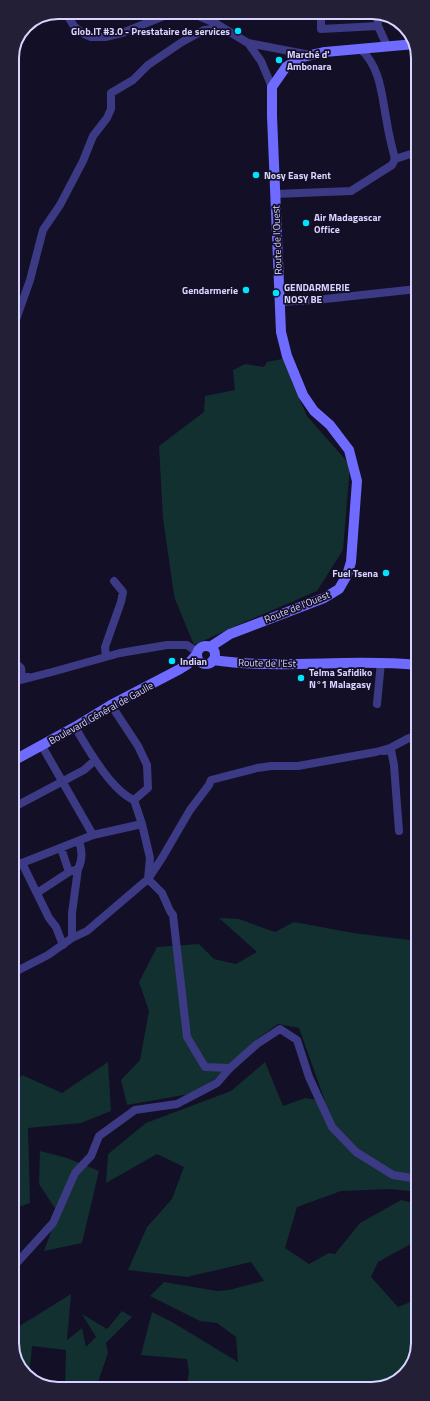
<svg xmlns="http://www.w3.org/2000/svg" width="430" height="1401" font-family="'Titillium Web',sans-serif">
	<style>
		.green { fill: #12302f }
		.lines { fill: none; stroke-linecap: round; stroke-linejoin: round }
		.street { stroke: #3d3a85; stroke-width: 8 }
		.secondary { stroke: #6f6bff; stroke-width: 10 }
		.poi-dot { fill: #00e5ff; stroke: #130f26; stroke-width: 1.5 }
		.labels { text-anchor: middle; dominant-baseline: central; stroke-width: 3.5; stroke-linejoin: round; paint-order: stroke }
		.poi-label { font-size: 10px; font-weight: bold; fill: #d9d4ff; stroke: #130f26; text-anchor: start }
		.street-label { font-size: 10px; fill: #d9d4ff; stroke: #130f26 }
		.rim { fill: none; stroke: #d9d4ff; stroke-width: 2 }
	</style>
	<rect width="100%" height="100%" fill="#130f26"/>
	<!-- green -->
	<path class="green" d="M287 358 292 382 307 416 350 465 343 550 317 591 240 624 194 645 175 599 173 588 163 518 159 446 204 412 205 396 235 390 233 370 245 364 264 367 267 362Z
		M219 918 239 919 275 932 294 922 353 933 418 941V1192L391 1189 341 1191 297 1207 285 1248 309 1264 329 1253 335 1254 360 1223 401 1200 418 1204V1243L409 1245 378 1262 371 1277 398 1307 418 1299V1343L414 1354 407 1372 384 1387 186 1388 189 1373 187 1359 141 1355 152 1312 172 1322 238 1362 236 1337 217 1323 200 1321 150 1296 164 1282 217 1291 229 1290 264 1281 251 1262 187 1277 128 1270 147 1227 172 1199 184 1167 157 1154 106 1183 108 1154 146 1123 231 1091 265 1062 283 1106 305 1098 325 1101 299 1028 278 1024 257 1039 201 1092 127 1105 121 1080 140 1060 149 1011 139 982 157 947 199 944 214 959 236 964 257 952Z
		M108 1062 111 1111 81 1123 28 1128 30 1203 13 1209V1084L22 1075 62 1093Z
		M40 1151 67 1158 99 1171 82 1243 44 1251 58 1213 39 1184Z
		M71 1294 67 1340 82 1328 86 1347 96 1337 82 1314 107 1329 122 1311 132 1317 106 1343 108 1353 97 1385 98 1389H65L66 1350 32 1346 29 1378 14 1355 13 1330Z"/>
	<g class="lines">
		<!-- street -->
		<path class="street" d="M65 12 74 26 84 34 91 37H105L122 33 174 12 194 14 215 23 248 43 310 55
			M321 12V29L378 26 387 46
			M377 13 378 26
			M215 23 216 12
			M248 43 261 61 272 87
			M360 49C381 66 382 98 387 123 389 136 392 147 395 159
			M275 194 351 191 392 165 395 159 417 152
			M279 302 316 300 417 289
			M12 331 30 280 43 230 60 205 83 161 93 136 107 118 111 109V93L133 80 148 65 182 42 204 30 221 28
			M106 657 105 647 121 602 123 592 114 581
			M13 661 21 668 22 678 28 677
			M13 682 52 672 120 653 167 645H187L197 652
			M377 704 381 662
			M111 705 138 746 147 765 148 788 134 800
			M75 727C88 749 111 790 134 800L142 824 150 858 148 879 162 893 170 911 173 915 187 1037 205 1067 230 1068
			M42 746 93 835 142 824
			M383 751 391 750 394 765 399 831
			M13 809 18 805 84 770 95 760
			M61 848 69 872
			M13 853 18 863H22L49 918 56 927 63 945
			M13 869 22 863 93 835
			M37 893 69 872 78 869
			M72 938V913L78 869C83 859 82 851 79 841
			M13 973 48 955 72 938 87 931 148 879 162 858 190 810 209 785 211 780 257 768 271 766H298L376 752 390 748 407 739 417 735
			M13 1267 53 1223 75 1173 91 1156 99 1136 135 1110 177 1104 217 1083 230 1068 257 1044 280 1029 297 1040 309 1077 332 1127 356 1152 393 1175 418 1179"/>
		<!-- secondary -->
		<path class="secondary" d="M197 655a9 9 0 1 1 18 0a9 9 0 1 1-18 0Z
			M210 647 230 634 324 598 339 589 347 575 351 562 357 481 349 450 330 425 314 411 303 395 287 356 281 332 272 116V87L286 67 302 57 325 52 415 44
			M213 660C281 670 350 658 417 665
			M13 761 75 727 111 705 180 669 188 664 196 655"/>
	</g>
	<!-- markers -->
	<g class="poi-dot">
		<circle cx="238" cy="31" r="4"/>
		<circle cx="279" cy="60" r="4"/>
		<circle cx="256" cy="175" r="4"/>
		<circle cx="306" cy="223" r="4"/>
		<circle cx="246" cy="290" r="4"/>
		<circle cx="276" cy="293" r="4"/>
		<circle cx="386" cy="573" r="4"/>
		<circle cx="172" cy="661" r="4"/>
		<circle cx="301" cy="678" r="4"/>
	</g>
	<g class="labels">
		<!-- poi labels -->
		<g class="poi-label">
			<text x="230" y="31" text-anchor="end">Glob.IT #3.0 - Prestataire de services</text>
			<text x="287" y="54">Marché d'<tspan x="287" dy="12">Ambonara</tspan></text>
			<text x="264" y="175">Nosy Easy Rent</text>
			<text x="314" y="217">Air Madagascar<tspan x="314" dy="12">Office</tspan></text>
			<text x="284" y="287">GENDARMERIE<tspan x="284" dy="12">NOSY BE</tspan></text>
			<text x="238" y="290" text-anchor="end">Gendarmerie</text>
			<text x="378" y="573" text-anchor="end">Fuel Tsena</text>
			<text x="180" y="661">Indian</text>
			<text x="309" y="672">Telma Safidiko<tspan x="309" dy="12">N°1 Malagasy</tspan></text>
		</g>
		<!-- street labels -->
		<g class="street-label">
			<text transform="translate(277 240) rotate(-92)">Route de l'Ouest</text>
			<text transform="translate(297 607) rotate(-22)">Route de l'Ouest</text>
			<text transform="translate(267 663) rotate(1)">Route de l'Est</text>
			<text transform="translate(101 713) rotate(-29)">Boulevard Général de Gaulle</text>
		</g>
	</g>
	<!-- crop -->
	<path d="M0 0H430V1401H0ZM58 19H372A39 39 0 0 1 411 58V1343A39 39 0 0 1 372 1382H58A39 39 0 0 1 19 1343V58A39 39 0 0 1 58 19Z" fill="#231f37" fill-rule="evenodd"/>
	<path class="rim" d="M58 19H372A39 39 0 0 1 411 58V1343A39 39 0 0 1 372 1382H58A39 39 0 0 1 19 1343V58A39 39 0 0 1 58 19Z"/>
</svg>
